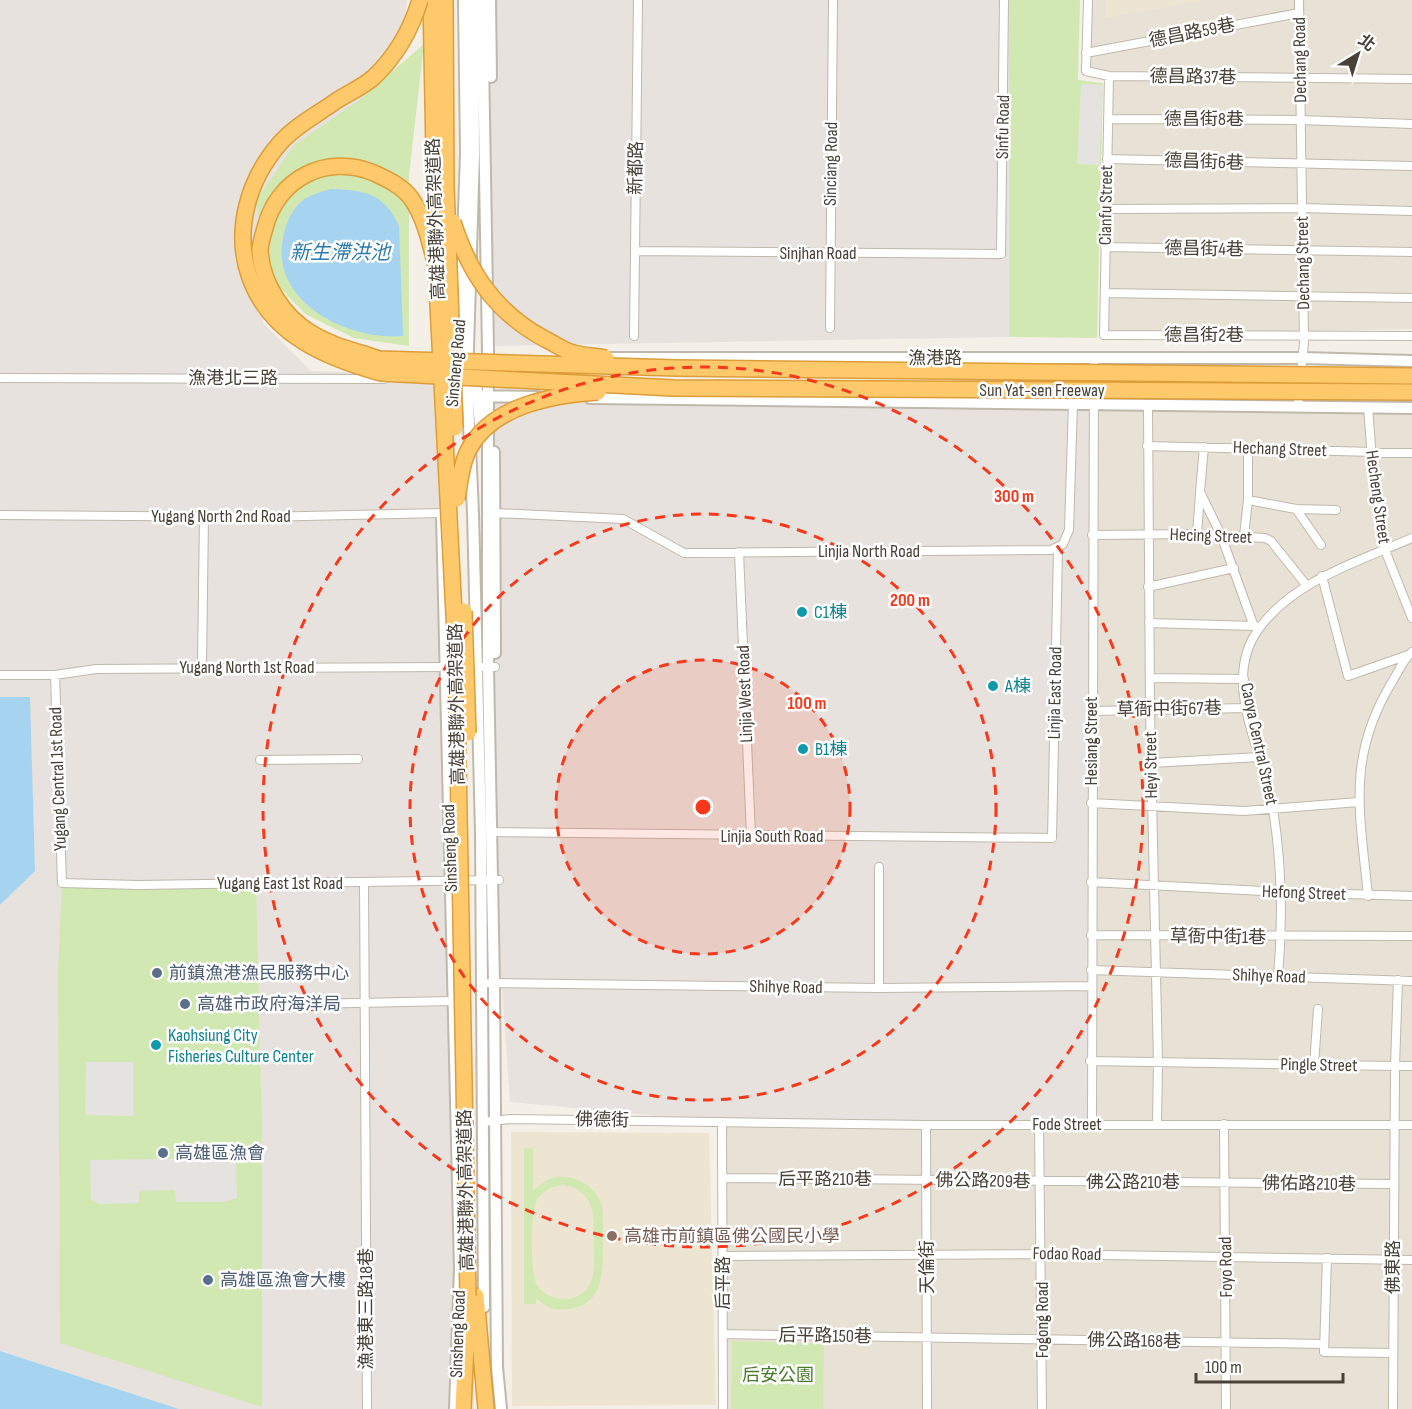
<svg xmlns="http://www.w3.org/2000/svg" width="1412" height="1409" font-family="'Sofia Sans Condensed','Noto Sans TC',sans-serif">
	<style>
		.residential { fill: #e8e2d6 }
		.industrial { fill: #e7e2dd }
		.education { fill: #ede5d2 }
		.green { fill: #d1e8b2; fill-rule: evenodd }
		.parking { fill: #e5e3e0 }
		.water { fill: #a5d3f0 }
		.lines { fill: none; stroke-linecap: round; stroke-linejoin: round }
		.minor-casing { stroke: #c0b8ab; stroke-width: 10 }
		.tertiary-casing { stroke: #c0b8ab; stroke-width: 14 }
		.motorway-casing { stroke: #dd9d3a; stroke-width: 18 }
		.minor { stroke: #fff; stroke-width: 8 }
		.tertiary { stroke: #fff; stroke-width: 10 }
		.motorway { stroke: #fdc96b; stroke-width: 15 }
		.motorway-bridge-casing { stroke: #dd9d3a; stroke-width: 18; stroke-linecap: butt }
		.motorway-bridge { stroke: #fdc96b; stroke-width: 15 }
		.ring { fill: none; stroke: #f8371b; stroke-width: 3; stroke-dasharray: 10 8 }
		.culture-dot { fill: #0f9aa8; stroke: #fff; stroke-width: 2 }
		.service-dot { fill: #5c6f8a; stroke: #fff; stroke-width: 2 }
		.education-dot { fill: #8d6e63; stroke: #fff; stroke-width: 2 }
		.labels { text-anchor: middle; dominant-baseline: central; stroke-width: 5; stroke-linejoin: round; paint-order: stroke }
		.street-label { font-size: 18px; fill: #484137; stroke: #fff }
		.culture-label { font-size: 18px; fill: #0d838f; stroke: #fff; text-anchor: start }
		.service-label { font-size: 18px; fill: #4e5e75; stroke: #fff; text-anchor: start }
		.education-label { font-size: 18px; fill: #785e54; stroke: #fff; text-anchor: start }
		.park-label { font-size: 18px; fill: #4a7a2a; stroke: #fff }
		.water-label { font-size: 20px; font-style: italic; fill: #2e7aab; stroke: #fff }
		.centre { fill: #f8371b; stroke: #fff; stroke-width: 3 }
		.ring-label { font-size: 18px; text-anchor: middle; font-weight: bold; fill: #f8371b; stroke: #fff; stroke-width: 5; stroke-linejoin: round; paint-order: stroke }
	</style>
	<rect width="100%" height="100%" fill="#f4f0e8"/>
	<!-- residential -->
	<path class="residential" d="M1088 0H1412V329L1104 335 1109 76 1086 71Z
		M1092 405 1412 408V1409H723L722 1122 1091 986Z"/>
	<!-- industrial -->
	<path class="industrial" d="M0 0H407L401 51 372 133 267 245 256 281 263 323 311 371 454 376 474 1409H179L0 1351V905L35 871 29 697H0Z
		M490 0H1009V337L492 346Z
		M488 397 1092 405 1091 986 1099 1117 1039 1124 722 1122 510 1102 491 832Z"/>
	<!-- education -->
	<path class="education" d="M1105 0H1206L1105 18Z
		M511 1132 709 1133 716 1405 512 1406Z"/>
	<!-- green -->
	<path class="green" d="M1009 0H1080L1078 80 1103 83 1097 338 1009 337Z
		M424 44 409 175V346L354 338 305 314 268 275 256 201 294 145 358 101Z
		M62 883H256L262 1131V1407L60 1343 58 971Z
		M524 1148 533 1149V1191C539 1186 544 1180 552 1178 572 1173 597 1185 602 1207 604 1218 602 1232 603 1243 603 1270 604 1305 569 1309 555 1311 546 1308 536 1298V1304H524ZM564 1185C591 1191 594 1209 594 1233 593 1248 596 1265 592 1279 585 1304 550 1305 537 1285 530 1273 530 1212 537 1200 544 1189 553 1186 564 1185Z
		M732 1341 824 1343 823 1409H731Z"/>
	<!-- parking -->
	<path class="parking" d="M1081 84 1103 85 1099 165 1077 164Z
		M86 1062H133V1116L85 1115Z
		M236 1158 237 1198 224 1202H176L175 1190 139 1191V1203L100 1204 91 1200 90 1160Z"/>
	<!-- water -->
	<path class="water" d="M330 189C363 190 385 193 399 226L403 336C348 341 270 302 283 238 285 226 291 210 301 202 308 195 322 192 330 189Z
		M0 697H30L35 871 0 905Z
		M0 1351 179 1409H0Z"/>
	<g class="lines">
		<defs>
			<path id="minor" d="M1088 0 1086 71 1109 76 1412 79
				M1086 53 1299 13
				M1109 76 1104 335 1412 336
				M1108 119 1300 120 1412 124
				M1107 159 1412 166
				M1106 209 1302 208 1412 211
				M1105 247 1412 252
				M635 251 1001 254 1004 0
				M1105 293 1412 298
				M830 328 833 0
				M634 336 638 0
				M0 378 384 379
				M1148 406 1150 710 1158 1062 1157 1124
				M1298 406 1304 342 1299 0
				M1368 407 1374 485 1385 550 1412 618
				M1147 446 1412 453
				M1204 447 1200 492 1221 535 1253 624
				M1248 448V500L1296 509 1336 510
				M1296 509 1321 545
				M495 513 623 519 684 553 1051 550 1063 544 1069 530 1074 371
				M0 515 259 517 442 513
				M1197 534 1200 494
				M1092 535 1197 534 1265 538 1271 541 1307 586
				M1244 536 1248 500
				M739 552 751 836
				M1322 576 1348 676 1408 655
				M1148 587 1234 568
				M1149 623 1255 626
				M202 667 204 516
				M472 667H495
				M0 675H55L96 669 448 667
				M55 675 62 883 138 885 499 880
				M1150 678 1244 679
				M1092 711 1247 708
				M260 760 358 759
				M1151 763 1260 757
				M1091 803 1244 811 1359 802
				M491 832 1052 838 1058 549
				M879 867V988
				M364 882 367 1409
				M1091 882 1282 892 1412 896
				M1368 896C1360 813 1346 758 1392 682 1398 673 1403 659 1412 652
				M1091 935 1412 936
				M1091 970 1412 981
				M1278 977C1283 920 1282 865 1273 809 1265 754 1220 683 1258 630 1292 581 1360 561 1412 538
				M482 983 879 988 1091 986
				M259 1005 454 1001
				M1090 1061 1395 1066 1398 980
				M1314 1065 1318 1009
				M482 1122 511 1119 926 1125H1412
				M722 1122 723 1409
				M1092 1123 1094 358
				M1039 1124 1042 1409
				M1224 1124 1226 1409
				M926 1125 927 1409
				M723 1178 1393 1184
				M723 1256 1041 1254 1412 1260
				M1327 1258 1324 1352 1393 1353
				M723 1334 1324 1344
				M1393 1409 1395 1066H1412"/>
			<path id="tertiary" d="M473 0 474 153 467 380 473 513 481 832 484 1307
				M482 0 488 350V667L494 983 497 1367 501 1409
				M490 0 491 77
				M459 357 466 153 464 0
				M600 358H1303L1412 361
				M467 380 477 388 481 437
				M467 396 538 397
				M590 398 1412 408
				M494 452 495 653
				M442 515 460 1268 455 1409"/>
			<path id="motorway" d="M431 0 436 255
				M445 0 446 185
				M476 1296 486 1409
				M463 1409 468 1299"/>
		</defs>
		<!-- minor casing -->
		<use href="#minor" class="minor-casing"/>
		<!-- tertiary casing -->
		<use href="#tertiary" class="tertiary-casing"/>
		<!-- motorway casing -->
		<use href="#motorway" class="motorway-casing"/>
		<!-- minor -->
		<use href="#minor" class="minor"/>
		<!-- tertiary -->
		<use href="#tertiary" class="tertiary"/>
		<!-- motorway -->
		<use href="#motorway" class="motorway"/>
		<defs>
			<path id="motorway-bridge" d="M420 0C411 30 397 55 374 77 363 87 348 93 336 101 318 114 295 126 281 142 248 179 233 231 250 278 271 335 326 358 381 373L673 388 1412 392
				M446 185 455 428
				M453 222C469 273 496 313 545 339 554 343 564 351 574 353 584 356 595 356 606 358
				M457 499C460 482 461 464 469 449 493 405 553 395 598 392
				M464 611 468 733
				M468 1296 456 653 436 266C430 243 425 218 411 198 402 186 387 179 374 173 326 153 277 179 265 228 263 235 260 244 260 251 262 283 283 316 311 333 332 346 356 351 379 359L677 368 1412 376"/>
		</defs>
		<!-- motorway-bridge casing -->
		<use href="#motorway-bridge" class="motorway-bridge-casing"/>
		<!-- motorway-bridge -->
		<use href="#motorway-bridge" class="motorway-bridge"/>
	</g>
	<!-- distance rings -->
	<circle cx="703" cy="807" r="147" fill="#f8371b" fill-opacity=".12"/>
	<g class="ring">
		<circle cx="703" cy="807" r="147"/>
		<circle cx="703" cy="807" r="293"/>
		<circle cx="703" cy="807" r="440"/>
	</g>
	<!-- markers -->
	<g class="culture-dot">
		<circle cx="802" cy="612" r="6"/>
		<circle cx="993" cy="686" r="6"/>
		<circle cx="803" cy="749" r="6"/>
		<circle cx="156" cy="1045" r="6"/>
	</g>
	<g class="service-dot">
		<circle cx="157" cy="973" r="6"/>
		<circle cx="185" cy="1004" r="6"/>
		<circle cx="163" cy="1153" r="6"/>
		<circle cx="208" cy="1280" r="6"/>
	</g>
	<circle class="education-dot" cx="612" cy="1236" r="6"/>
	<g class="labels">
		<!-- street labels -->
		<g class="street-label">
			<text transform="translate(1192 33) rotate(-11)">德昌路59巷</text>
			<text transform="translate(1300 60) rotate(-91)">Dechang Road</text>
			<text transform="translate(1193 77) rotate(1)">德昌路37巷</text>
			<text x="1204" y="119">德昌街8巷</text>
			<text transform="translate(1003 127) rotate(-89)">Sinfu Road</text>
			<text transform="translate(1204 162) rotate(2)">德昌街6巷</text>
			<text transform="translate(831 164) rotate(-89)">Sinciang Road</text>
			<text transform="translate(636 168) rotate(-89)">新都路</text>
			<text transform="translate(1106 205) rotate(-89)">Cianfu Street</text>
			<text transform="translate(436 219) rotate(-92)">高雄港聯外高架道路</text>
			<text transform="translate(1204 249) rotate(1)">德昌街4巷</text>
			<text x="818" y="253">Sinjhan Road</text>
			<text transform="translate(1303 263) rotate(-91)">Dechang Street</text>
			<text x="1204" y="335">德昌街2巷</text>
			<text x="935" y="358">漁港路</text>
			<text transform="translate(456 363) rotate(-85)">Sinsheng Road</text>
			<text x="233" y="378">漁港北三路</text>
			<text x="1042" y="390">Sun Yat-sen Freeway</text>
			<text transform="translate(1280 449) rotate(2)">Hechang Street</text>
			<text transform="translate(1378 497) rotate(82)">Hecheng Street</text>
			<text x="221" y="516">Yugang North 2nd Road</text>
			<text transform="translate(1211 536) rotate(2)">Hecing Street</text>
			<text x="869" y="551">Linjia North Road</text>
			<text x="247" y="667">Yugang North 1st Road</text>
			<text transform="translate(1055 693) rotate(-89)">Linjia East Road</text>
			<text transform="translate(745 694) rotate(-92)">Linjia West Road</text>
			<text transform="translate(457 704) rotate(-91)">高雄港聯外高架道路</text>
			<text transform="translate(1169 709) rotate(-1)">草衙中街67巷</text>
			<text transform="translate(1091 741) rotate(-90)">Hesiang Street</text>
			<text transform="translate(1259 744) rotate(78)">Caoya Central Street</text>
			<text transform="translate(1151 765) rotate(-91)">Heyi Street</text>
			<text transform="translate(58 779) rotate(-92)">Yugang Central 1st Road</text>
			<text x="772" y="836">Linjia South Road</text>
			<text transform="translate(450 848) rotate(-92)">Sinsheng Road</text>
			<text x="280" y="883">Yugang East 1st Road</text>
			<text transform="translate(1304 893) rotate(2)">Hefong Street</text>
			<text transform="translate(1218 937) rotate(1)">草衙中街1巷</text>
			<text transform="translate(1269 976) rotate(2)">Shihye Road</text>
			<text transform="translate(786 987) rotate(1)">Shihye Road</text>
			<text transform="translate(1319 1065) rotate(1)">Pingle Street</text>
			<text transform="translate(602 1120) rotate(1)">佛德街</text>
			<text x="1067" y="1124">Fode Street</text>
			<text x="825" y="1179">后平路210巷</text>
			<text transform="translate(983 1181) rotate(1)">佛公路209巷</text>
			<text x="1133" y="1182">佛公路210巷</text>
			<text transform="translate(1309 1184) rotate(1)">佛佑路210巷</text>
			<text transform="translate(466 1190) rotate(-91)">高雄港聯外高架道路</text>
			<text transform="translate(1067 1254) rotate(1)">Fodao Road</text>
			<text transform="translate(927 1267) rotate(-90)">天倫街</text>
			<text transform="translate(1226 1267) rotate(-91)">Foyo Road</text>
			<text transform="translate(1393 1267) rotate(-90)">佛東路</text>
			<text transform="translate(723 1283) rotate(-90)">后平路</text>
			<text transform="translate(366 1309) rotate(-90)">漁港東三路18巷</text>
			<text transform="translate(1042 1320) rotate(-90)">Fogong Road</text>
			<text transform="translate(458 1334) rotate(-88)">Sinsheng Road</text>
			<text transform="translate(825 1336) rotate(1)">后平路150巷</text>
			<text transform="translate(1134 1341) rotate(1)">佛公路168巷</text>
		</g>
		<!-- culture labels -->
		<g class="culture-label">
			<text x="814" y="612">C1棟</text>
			<text x="1005" y="686">A棟</text>
			<text x="815" y="749">B1棟</text>
			<text x="168" y="1035">Kaohsiung City<tspan x="168" dy="21">Fisheries Culture Center</tspan></text>
		</g>
		<!-- service labels -->
		<g class="service-label">
			<text x="169" y="973">前鎮漁港漁民服務中心</text>
			<text x="197" y="1004">高雄市政府海洋局</text>
			<text x="175" y="1153">高雄區漁會</text>
			<text x="220" y="1280">高雄區漁會大樓</text>
		</g>
		<!-- education labels -->
		<g class="education-label">
			<text x="624" y="1236">高雄市前鎮區佛公國民小學</text>
		</g>
		<!-- park labels -->
		<g class="park-label">
			<text x="778" y="1375">后安公園</text>
		</g>
		<!-- water labels -->
		<g class="water-label">
			<text x="340" y="253">新生滯洪池</text>
		</g>
	</g>
	<circle cx="703" cy="807" r="9" class="centre"/>
	<g class="ring-label">
		<text x="1014" y="502">300 m</text>
		<text x="910" y="606">200 m</text>
		<text x="807" y="709">100 m</text>
	</g>
	<!-- north arrow -->
	<g transform="translate(1358 54) rotate(38)" stroke="#ffffff" stroke-width="4.5" paint-order="stroke">
	<path d="M0-4.5L10 22L0 15L-10 22Z" fill="#484137"/>
	<text y="-9" font-size="16" font-weight="bold" text-anchor="middle" fill="#484137">北</text>
	</g>
	<!-- scale -->
	<path d="M1196 1373v9h147v-9" fill="none" stroke="#484137" stroke-width="3"/>
	<text x="1205" y="1373" font-size="18" fill="#484137" stroke="#ffffff" stroke-width="4.5" paint-order="stroke">100 m</text>
</svg>
